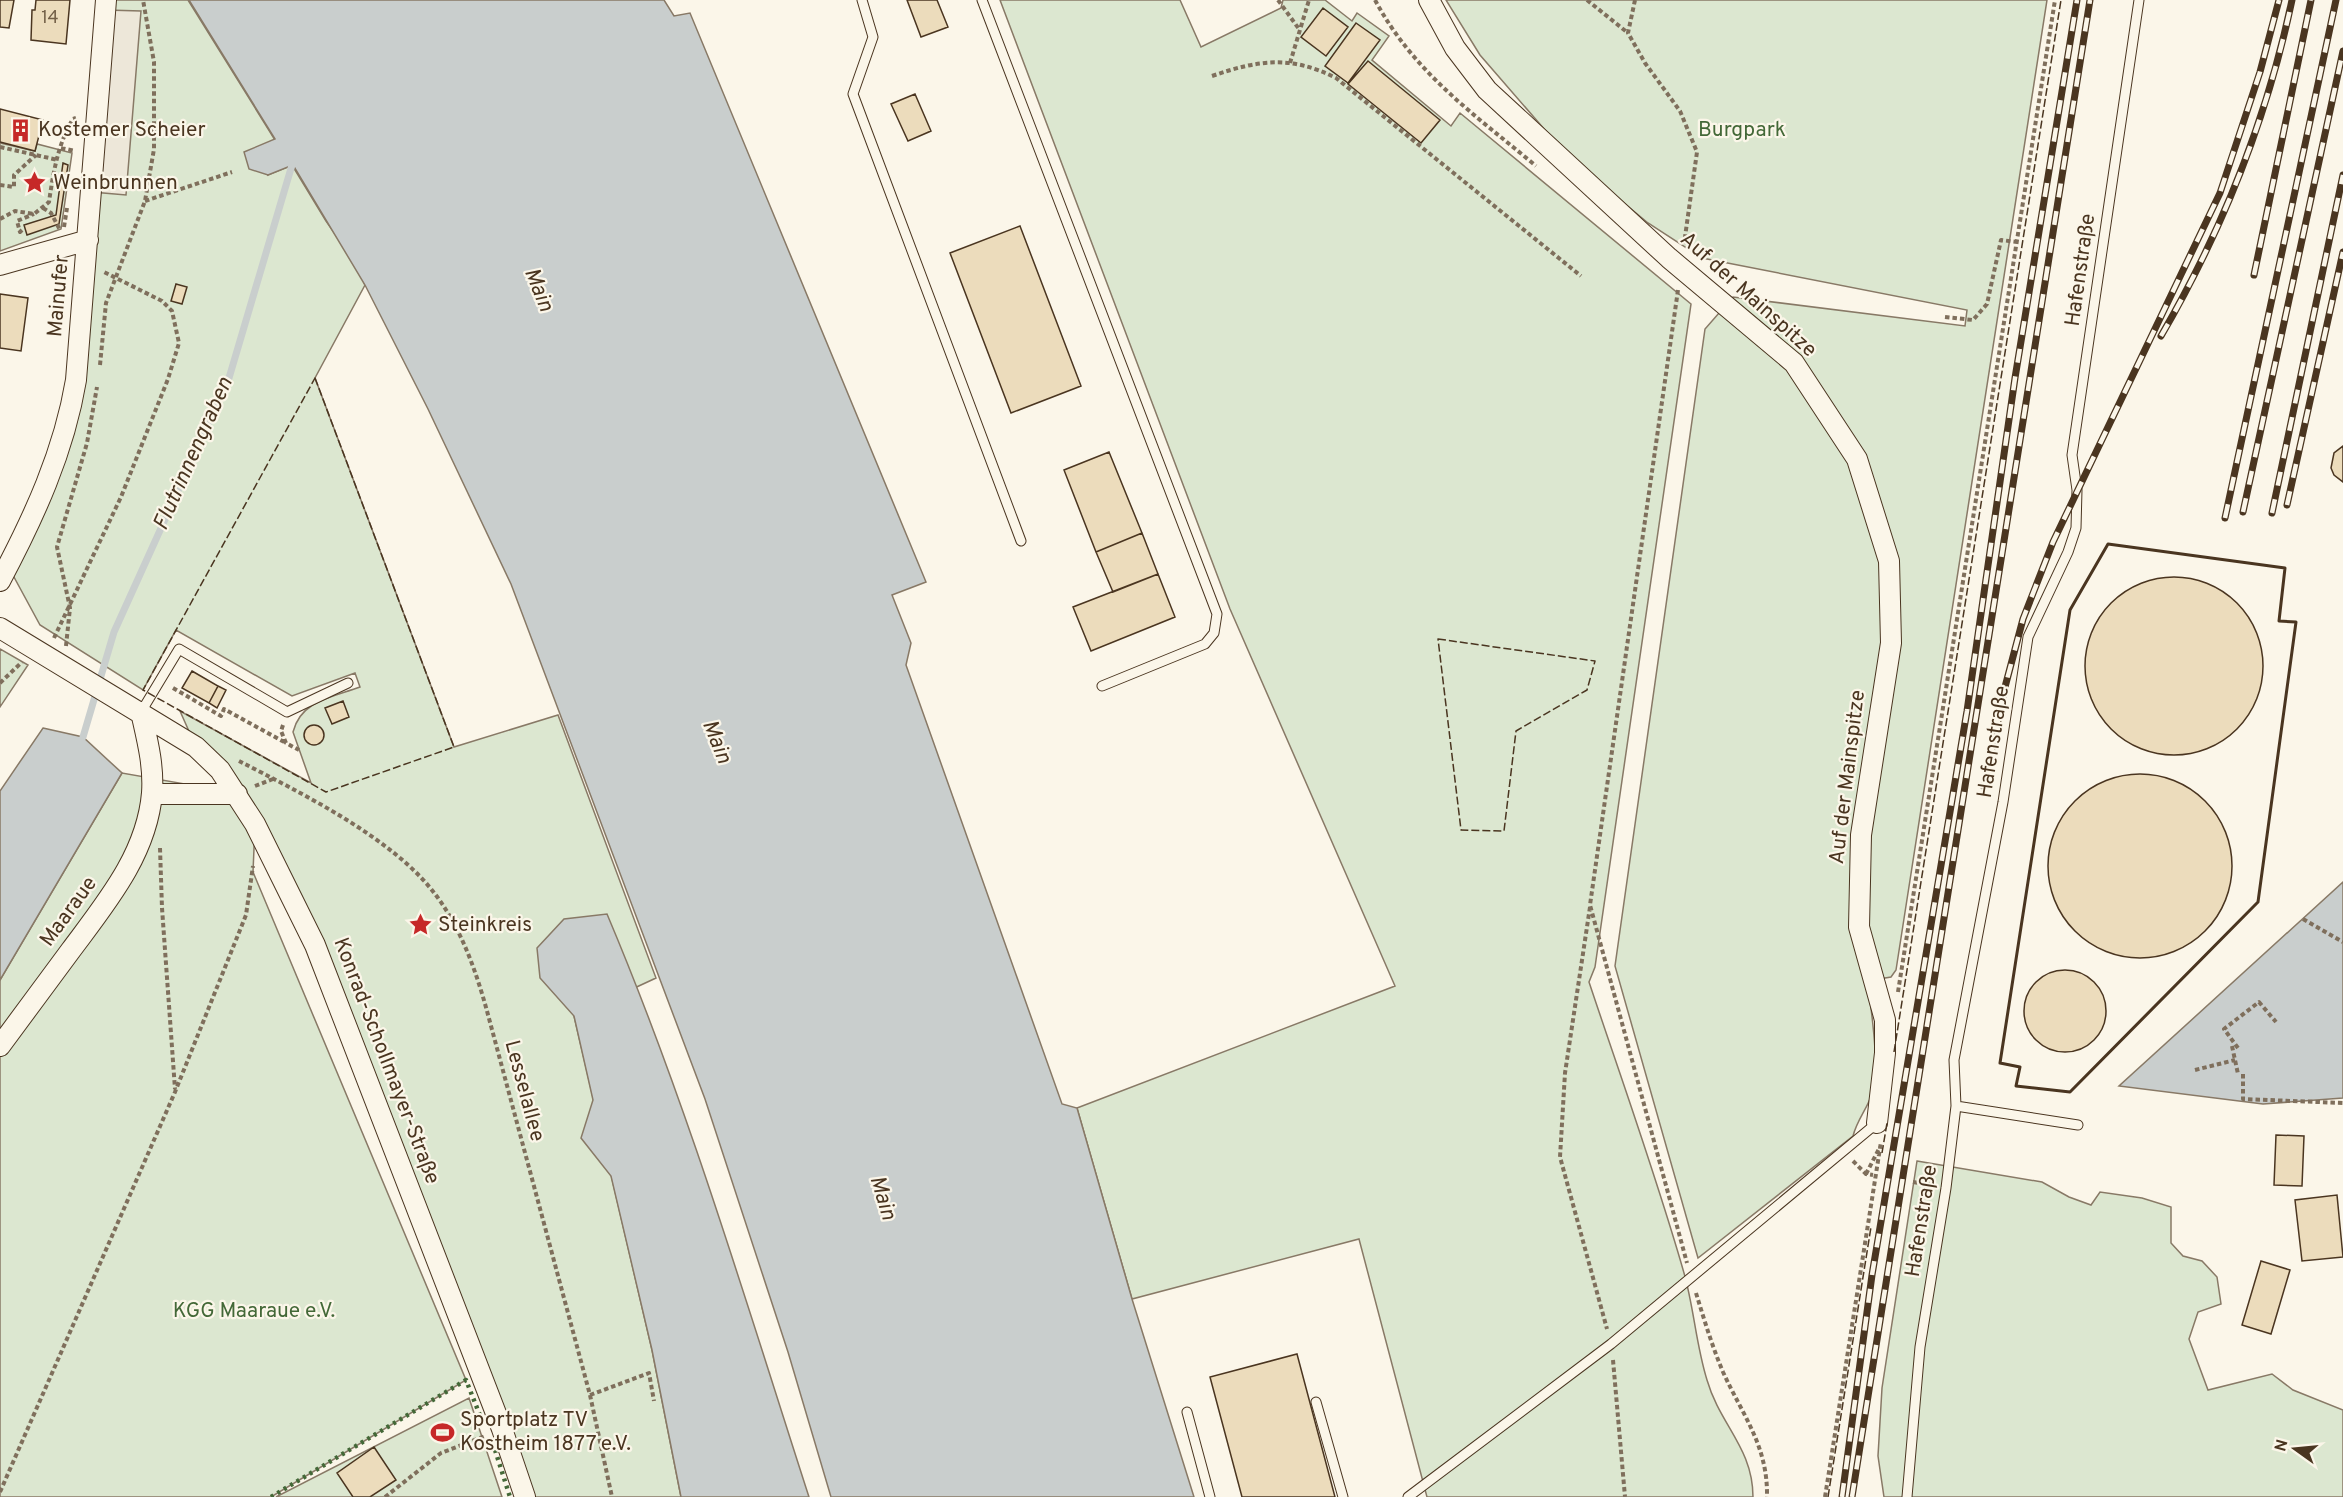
<svg xmlns="http://www.w3.org/2000/svg" width="2343" height="1497" font-family="Overpass,sans-serif">
	<style>
		.green { fill: #dce7d0; stroke: #887966; stroke-width: 1.5 }
		.parking { fill: #ede7d9; stroke: #887966; stroke-width: 1.5 }
		.water { fill: #c9cecd; stroke: #887966; stroke-width: 1.5 }
		.lines { fill: none; stroke-linecap: round; stroke-linejoin: round }
		.stream { stroke: #c9cecd; stroke-width: 7 }
		.building { fill: #ecdcbc; stroke: #4a3520; stroke-width: 1.5 }
		.lane-casing { stroke: #4a3520; stroke-width: 11 }
		.street-casing { stroke: #4a3520; stroke-width: 22 }
		.path { stroke: #7f6f5c; stroke-width: 4; stroke-dasharray: 4.5 3; stroke-linecap: butt }
		.lane { stroke: #fbf6e9; stroke-width: 9 }
		.street { stroke: #fbf6e9; stroke-width: 20 }
		.rail-casing { stroke: #4a3520; stroke-width: 7 }
		.rail { stroke: #fbf6e9; stroke-width: 4.5; stroke-dasharray: 14; stroke-linecap: butt }
		.hedge { stroke: #436837; stroke-width: 4.5; stroke-dasharray: 3 4.5; stroke-linecap: butt }
		.fence { stroke: #4a3520; stroke-width: 1.5; stroke-dasharray: 8 3; stroke-linecap: butt }
		.wall { stroke: #4a3520; stroke-width: 3 }
		.labels { text-anchor: middle; dominant-baseline: central; stroke-width: 4.5; stroke-linejoin: round; paint-order: stroke }
		.number-label { font-size: 18px; fill: #725f47 }
		.poi-label { font-size: 21px; fill: #4a3520; stroke: #fbf6e9; text-anchor: start }
		.park-label { font-size: 21px; fill: #436837; stroke: #fbf6e9 }
		.street-label { font-size: 21px; fill: #4a3520; stroke: #fbf6e9 }
		.water-label { font-size: 22px; font-style: italic; fill: #4a3520; stroke: #fbf6e9 }
	</style>
	<rect width="100%" height="100%" fill="#fbf6e9"/>
	<!-- green -->
	<path class="green" d="M106 0H188L275 140 268 175 292 165 326 221 354 261 365 285 315 378 454 747 558 715 656 978 574 1016 652 1350 681 1497H525L377 1101 255 825 253 872 466 1380 271 1497H0V980L122 773 236 793 196 747 180 711 311 783 293 732C301 700 333 697 360 687L355 673 292 696 176 630 143 690 40 625 8 566 62 444Z
		M1000 0H1180L1201 47 1281 8 1283 0H1325L1352 21 1357 13 1389 36 1372 60 1451 126 1460 113 1691 304 1595 967 1589 982C1621 1078 1656 1175 1684 1273 1694 1308 1696 1345 1707 1380 1720 1425 1753 1448 1753 1497H1427L1359 1239 1132 1299 1077 1108 1395 986 1230 609Z
		M1446 0H2047L1896 970 1891 977 1879 979 1869 992C1872 1016 1880 1072 1872 1094 1867 1109 1857 1120 1853 1136L1698 1258 1615 966 1705 329 1733 297 1965 326 1967 310 1702 258 1648 223 1606 188 1545 130 1480 55Z
		M0 143 35 151 37 144 72 153 61 229 0 251Z
		M0 649 28 665 0 707Z
		M1917 1161 2042 1182 2069 1197 2091 1205 2100 1192 2142 1198 2171 1207V1243L2183 1256 2202 1261 2217 1277 2221 1304 2198 1312 2189 1339 2208 1390 2272 1374 2293 1390 2343 1410V1497H1884L1878 1456 1882 1388Z
		M469 1398 502 1497H276Z"/>
	<!-- parking -->
	<path class="parking" d="M106 10 141 11 126 195 92 192Z"/>
	<!-- water -->
	<path class="water" d="M189 0H664L674 16 690 13 926 582 892 595 911 643 906 665 1062 1104 1077 1108 1132 1299 1194 1497H831L788 1352 705 1099 511 584 428 409 365 285 293 165 268 175 249 169 244 152 275 139Z
		M43 728 83 737 122 773 0 980V791Z
		M2343 882V1098L2263 1104 2119 1086Z
		M607 914C687 1103 746 1302 809 1497H681L652 1350 611 1176 581 1138 593 1100 574 1016 540 978 537 948 564 919Z"/>
	<g class="lines">
		<!-- stream -->
		<path class="stream" d="M83 737 114 632 229 378 292 165"/>
	</g>
	<!-- building -->
	<path class="building" d="M0 0H14L9 28 0 27Z
		M36 0H70L66 44 31 40 32 10H35Z
		M907 0H937L948 27 921 37Z
		M1323 8 1348 27 1326 56 1301 37Z
		M1356 23 1380 40 1348 83 1325 66Z
		M1368 61 1440 120 1421 143 1348 84Z
		M915 94 931 131 908 141 891 104Z
		M0 109 43 120 35 151 0 142Z
		M63 163 68 165 59 224 27 235 24 225 56 215Z
		M1020 226 1081 386 1011 413 950 253Z
		M176 284 187 287 182 304 171 301Z
		M0 294 28 298 21 351 0 348Z
		M2343 446V482L2334 475 2331 468 2334 453Z
		M1109 452 1142 533 1096 552 1064 470Z
		M1142 533 1158 574 1113 592 1096 552Z
		M1158 574 1175 617 1091 651 1073 607Z
		M2085 666a89 89 0 1 1 178 0a89 89 0 1 1-178 0Z
		M192 671 218 686 209 703 182 688Z
		M218 686 226 690 217 708 209 703Z
		M343 701 349 717 332 724 325 708Z
		M304 735a10 10 0 1 1 20 0a10 10 0 1 1-20 0Z
		M2048 866a92 92 0 1 1 184 0a92 92 0 1 1-184 0Z
		M2024 1011a41 41 0 1 1 82 0a41 41 0 1 1-82 0Z
		M2276 1135 2304 1136 2302 1186 2274 1185Z
		M2337 1195 2343 1257 2302 1261 2295 1200Z
		M2261 1261 2290 1270 2271 1334 2242 1325Z
		M1297 1354 1335 1497H1242L1210 1377Z
		M374 1447 396 1480 370 1497H353L337 1473Z"/>
	<g class="lines">
		<defs>
			<path id="lane" d="M862 0 873 37 853 94 1021 541
				M982 0 1217 614 1214 633 1205 644 1102 686
				M141 712 179 649 287 712 348 683
				M1956 1106 2078 1125
				M1316 1402 1343 1497
				M1187 1412 1210 1497
				M1408 1497 1611 1344 1877 1123
				M1907 1497 1920 1347 1946 1188 1956 1106 1954 1060 2003 802 2028 637 2068 552 2076 528 2077 490 2072 455 2139 0"/>
			<path id="street" d="M1429 0 1455 48 1487 90 1669 258 1794 363 1857 459 1889 561 1891 643 1861 835 1859 927 1885 1020V1053L1877 1123
				M0 265 88 240
				M0 581C34 517 64 452 76 380L106 0
				M0 628 196 747 220 770 255 824 315 945 502 1429 525 1497
				M152 794H237
				M0 1046C24 1014 47 982 71 950 106 903 147 854 152 793 154 765 147 739 141 712"/>
		</defs>
		<!-- lane casing -->
		<use href="#lane" class="lane-casing"/>
		<!-- street casing -->
		<use href="#street" class="street-casing"/>
		<!-- path -->
		<path class="path" d="M1278 0 1299 29
			M1375 0C1414 73 1474 114 1536 166
			M1587 0 1628 33
			M1635 0 1628 33 1645 63 1680 111 1697 152 1684 244
			M1290 63 1309 0
			M1212 76C1258 60 1291 55 1336 78L1581 276
			M0 147 58 160
			M61 148 75 151
			M0 185 14 187V175L36 155
			M145 201 232 172
			M43 208 51 213 60 230
			M0 219 15 211 34 214 49 202C53 174 58 143 73 119L76 118
			M64 227 67 208
			M22 230 20 232 17 221 34 214
			M1678 290 1590 905 1687 1263
			M1945 317 1973 320 1987 304 2001 240 2017 242
			M100 365 106 303 145 201 154 149V62L143 0
			M54 638 121 497 168 379 179 343 172 311 162 301 104 272
			M66 646 70 608 57 547 87 443 97 387
			M0 683 22 662
			M173 688 221 716 224 709 286 743
			M283 725 281 731 286 743 299 750
			M239 761C301 793 393 838 435 894 461 928 476 971 487 1011L590 1395 612 1497
			M255 786 273 779
			M160 848 162 908 175 1089
			M1590 907 1565 1073 1560 1157 1607 1329
			M2303 919 2343 942
			M1898 992 2055 0
			M2232 1046 2238 1074
			M2238 1048 2224 1029 2259 1002 2276 1022
			M2195 1070 2235 1060
			M2243 1074V1099L2343 1103
			M1853 1161 1866 1174 1873 1175
			M1866 1174 1880 1147
			M1913 1182 1933 1185
			M1696 1293C1704 1319 1712 1346 1723 1372 1743 1416 1768 1446 1767 1497
			M1613 1360 1625 1497
			M590 1395 649 1373 654 1401
			M0 1492 175 1092 246 915 253 866
			M385 1497 441 1453 485 1436
			M1825 1497 1881 1142"/>
		<!-- lane -->
		<use href="#lane" class="lane"/>
		<!-- street -->
		<use href="#street" class="street"/>
		<defs>
			<path id="rail" d="M2254 275 2311 0
				M2161 336C2222 231 2267 119 2292 0
				M2287 505 2343 252
				M2243 512 2343 51
				M2272 513 2343 175
				M2225 518 2336 0
				M1984 787 2005 687 2023 619 2053 542 2220 193 2260 72 2279 0
				M1842 1497 1872 1275 1967 711 2015 378 2077 0
				M1852 1497 2090 0"/>
		</defs>
		<!-- rail casing -->
		<use href="#rail" class="rail-casing"/>
		<!-- rail -->
		<use href="#rail" class="rail"/>
		<!-- hedge -->
		<path class="hedge" d="M495 1450 510 1497
			M271 1497 466 1380 481 1418"/>
		<!-- fence -->
		<path class="fence" d="M315 378 454 747 326 792 143 690Z
			M1438 639 1595 661 1587 690 1516 731 1504 831 1461 830Z
			M1894 1052 2061 0
			M1882 1153 1887 1123
			M1828 1497 1871 1227"/>
		<!-- wall -->
		<path class="wall" d="M2108 544 2285 568 2279 621 2296 622 2258 902 2070 1092 2016 1086 2020 1067 2000 1063 2070 610Z"/>
	</g>
	<!-- icons -->
	<defs>
		<symbol id="building-bare" viewBox="-9 -9 18 18"><path d="M-4-6H4V6H1V3H-1V6H-4ZM-2.5-4.3h1.7v1.8h-1.7ZM.8-4.3h1.7v1.8H.8ZM-2.5-1h1.7V.8h-1.7ZM.8-1h1.7V.8H.8Z" fill="#c62828" stroke="#fbf6e9" stroke-width="2.5" paint-order="stroke"/></symbol>
		<symbol id="sight-bare" viewBox="-9 -9 18 18"><path d="M0-6L1.8-2.2L6-1.7L2.9 1.2L3.7 5.4L0 3.3L-3.7 5.4L-2.9 1.2L-6-1.7L-1.8-2.2Z" fill="#c62828" stroke="#fbf6e9" stroke-width="2.5" paint-order="stroke"/></symbol>
		<symbol id="stadium-bare" viewBox="-9 -9 18 18"><path d="M0-5a6.5 5 0 1 0 0 10a6.5 5 0 1 0 0-10ZM-3.5-1.8h7v3.6h-7Z" fill="#c62828" stroke="#fbf6e9" stroke-width="2.5" paint-order="stroke"/></symbol>
	</defs>
	<g fill-rule="evenodd">
		<use href="#building-bare" x="4" y="114" width="33" height="33"/>
		<use href="#sight-bare" x="18" y="166" width="33" height="33"/>
		<use href="#sight-bare" x="404" y="908" width="33" height="33"/>
		<use href="#stadium-bare" x="426" y="1416" width="33" height="33"/>
	</g>
	<g class="labels">
		<!-- number labels -->
		<g class="number-label">
			<text x="50" y="18">14</text>
		</g>
		<!-- poi labels -->
		<g class="poi-label">
			<text x="38" y="130">Kostemer Scheier</text>
			<text x="53" y="183">Weinbrunnen</text>
			<text x="438" y="925">Steinkreis</text>
			<text x="460" y="1420">Sportplatz TV<tspan x="460" dy="24">Kostheim 1877 e.V.</tspan></text>
		</g>
		<!-- park labels -->
		<g class="park-label">
			<text x="1742" y="130">Burgpark</text>
			<text x="254" y="1311">KGG Maaraue e.V.</text>
		</g>
		<!-- street labels -->
		<g class="street-label">
			<text transform="translate(2081 270) rotate(-82)">Hafenstraße</text>
			<text transform="translate(1748 295) rotate(42)">Auf der Mainspitze</text>
			<text transform="translate(59 296) rotate(-85)">Mainufer</text>
			<text transform="translate(1994 742) rotate(-81)">Hafenstraße</text>
			<text transform="translate(1848 777) rotate(-83)">Auf der Mainspitze</text>
			<text transform="translate(69 912) rotate(-54)">Maaraue</text>
			<text transform="translate(386 1061) rotate(69)">Konrad-Schollmayer-Straße</text>
			<text transform="translate(524 1091) rotate(75)">Lesselallee</text>
			<text transform="translate(1922 1221) rotate(-81)">Hafenstraße</text>
		</g>
		<!-- water labels -->
		<g class="water-label">
			<text transform="translate(538 290) rotate(68)">Main</text>
			<text transform="translate(194 454) rotate(-66)">Flutrinnengraben</text>
			<text transform="translate(716 742) rotate(68)">Main</text>
			<text transform="translate(882 1198) rotate(73)">Main</text>
		</g>
	</g>
	<!-- north arrow -->
	<g transform="translate(2295 1449) rotate(285)" stroke="#fbf6e9" stroke-width="4.5" paint-order="stroke">
	<path d="M0-4.5L10 22L0 15L-10 22Z" fill="#4a3520"/>
	<text y="-9" font-size="16" font-weight="bold" text-anchor="middle" fill="#4a3520">N</text>
	</g>
</svg>
